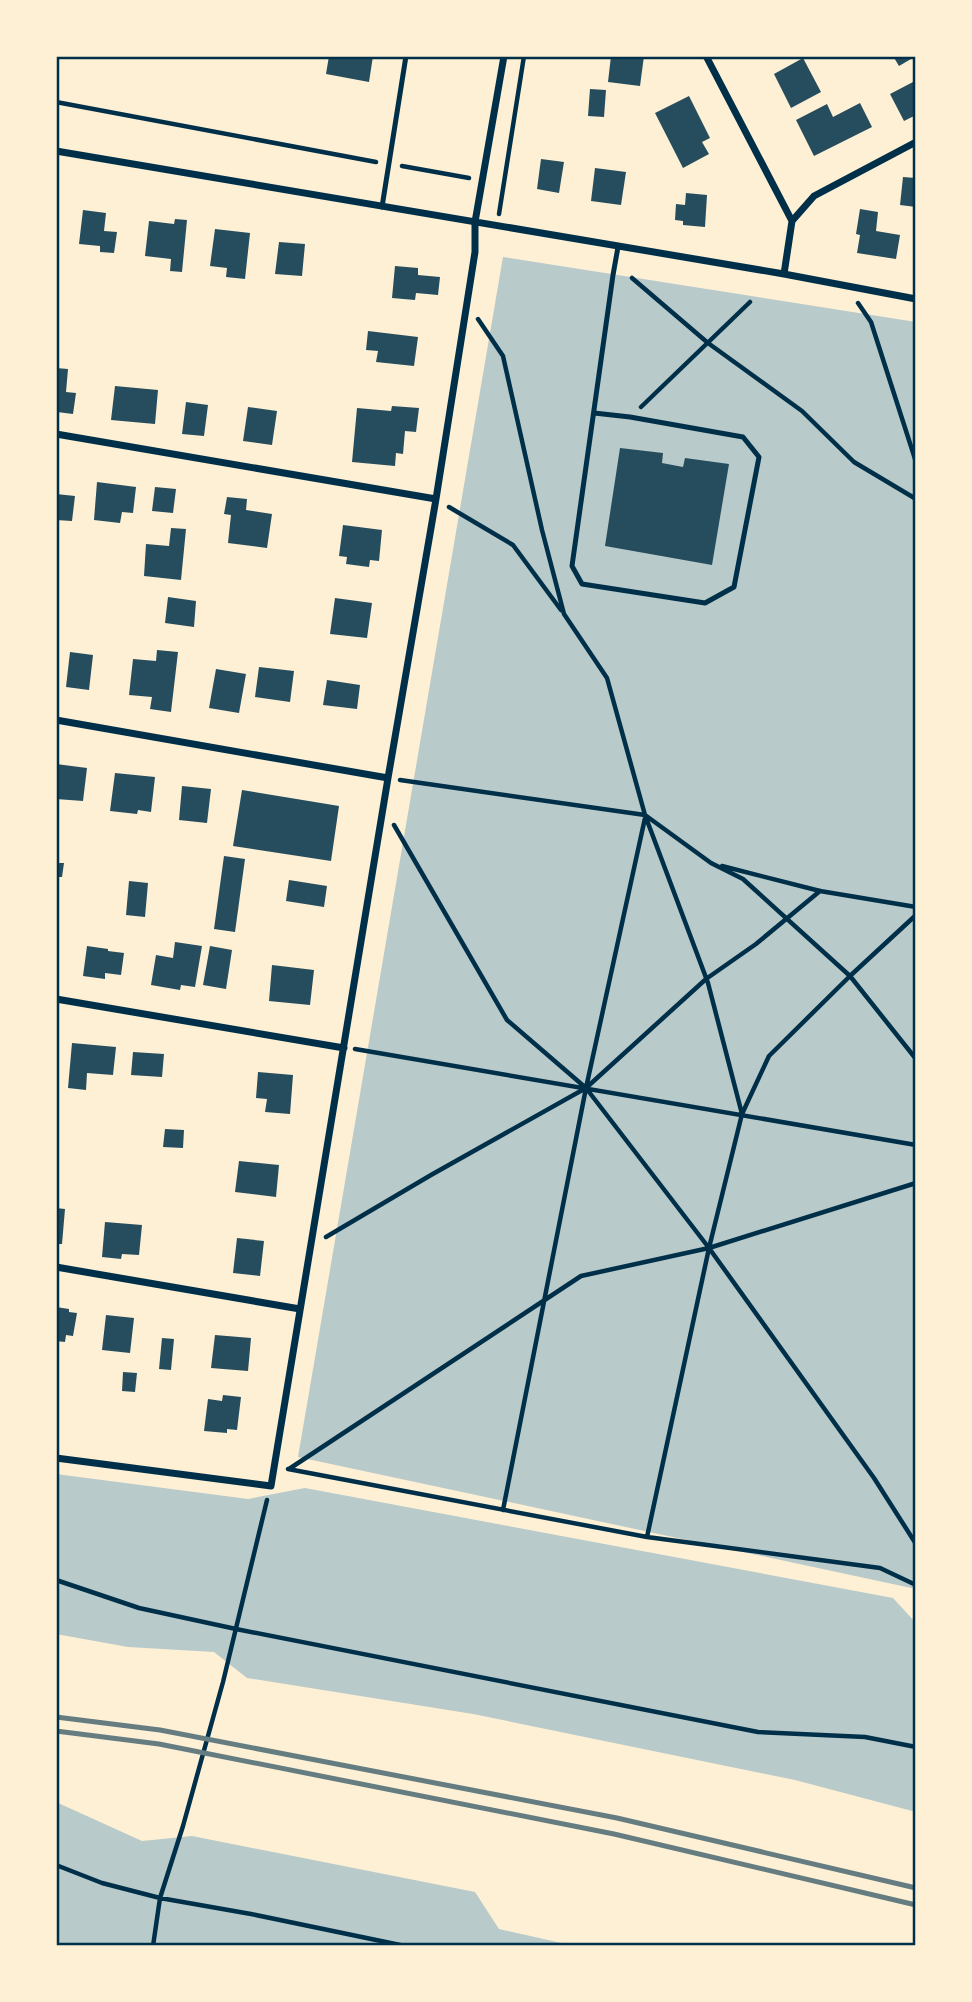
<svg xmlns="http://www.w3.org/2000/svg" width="972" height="2002" font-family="'Roboto Condensed',sans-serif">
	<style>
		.green { fill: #b9caca }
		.building { fill: #264d5e }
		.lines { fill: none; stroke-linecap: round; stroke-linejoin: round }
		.path { stroke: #003049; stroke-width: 4.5 }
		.service { stroke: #003049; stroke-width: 5 }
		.minor { stroke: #003049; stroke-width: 7 }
		.rail { stroke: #657d81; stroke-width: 5 }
		.neatline { fill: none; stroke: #003049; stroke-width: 2.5 }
	</style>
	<rect width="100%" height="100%" fill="#fdf0d5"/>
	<!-- green -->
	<path class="green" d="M503 257 916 322V1589L298 1457Z
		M56 1474 248 1499 305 1488 893 1598 916 1623V1812L795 1780 473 1714 247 1678 214 1652 128 1647 56 1634Z
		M56 1802 142 1841 192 1836 475 1892 499 1929 575 1946H56Z"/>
	<!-- building -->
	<path class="building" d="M329 56H373L369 82 326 74Z
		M611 56H644L640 86 608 82Z
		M893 56H909L911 59 899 66Z
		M803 58 821 92 791 108 774 74Z
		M913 82 916 88V115L904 121 890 94Z
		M590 89 606 90 604 117 588 116Z
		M689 96 710 138 702 142 709 154 683 168 655 113Z
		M860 103 872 127 814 156 796 120 827 104 833 117Z
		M541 159 564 162 559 193 537 189Z
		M595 168 626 172 621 205 591 201Z
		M903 177 916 178V207L900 205Z
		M686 193 707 195 705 227 683 225V221L675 220 676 204 685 205Z
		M860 209 878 212 876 231 900 235 896 259 857 253 860 235 856 234Z
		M83 210 106 213 104 231 117 232 114 253 100 252V246L79 244Z
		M175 219 187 220 182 272 170 271 171 259 145 256 149 221 174 224Z
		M215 229 250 233 245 279 226 277 227 268 210 266Z
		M279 242 305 244 302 276 275 274Z
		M395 266 418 268V275L440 277 438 295 416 293 415 300 392 298Z
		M368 331 418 337 414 366 376 362 378 351 366 350Z
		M56 368 68 369 66 392 76 393 73 414 57 412 58 401H56Z
		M115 386 158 390 155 424 111 420Z
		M186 402 208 405 204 436 182 434Z
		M392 406 419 408 416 432 405 431 403 454 396 453 395 466 352 462 357 408 391 411Z
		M248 407 277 411 272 445 243 441Z
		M620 448 663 453 662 463 683 467 685 458 729 464 712 565 605 546Z
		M97 482 136 487 133 513 122 512 120 523 94 520Z
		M155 487 176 489 173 513 152 511Z
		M56 494 75 496 72 521 56 520Z
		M227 497 247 499 246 510 272 514 267 548 228 543 231 515 224 514Z
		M343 525 382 530 379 561 370 560 369 567 346 564 347 557 339 556Z
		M171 528 186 529 181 580 144 576 146 544 169 546Z
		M168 597 196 601 194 627 165 623Z
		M335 598 372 603 367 638 330 634Z
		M157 650 178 652 171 712 150 709 152 697 129 695 133 659 156 661Z
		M70 652 93 655 89 690 66 687Z
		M259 667 294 671 290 702 255 697Z
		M216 669 246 674 239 713 209 708Z
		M327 680 360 685 357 709 323 705Z
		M56 764 87 768 83 801 56 799Z
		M115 773 155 777 151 812 138 810 137 814 110 811Z
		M182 786 211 789 207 823 179 820Z
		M242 790 339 806 331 861 233 846Z
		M224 856 245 859 235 932 214 929Z
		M56 863H64L62 877H56Z
		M289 880 327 886 324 907 286 901Z
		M129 881 148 883 145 917 126 915Z
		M175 942 202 946 195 987 181 985 180 990 151 985 156 955 173 958Z
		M87 946 108 949V951L124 953 121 975 105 973V979L83 976Z
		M210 946 232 950 226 989 203 985Z
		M272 965 314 970 310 1005 269 1001Z
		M72 1043 116 1047 113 1075 87 1073 86 1090 68 1088Z
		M133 1052 164 1054 162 1077 131 1075Z
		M258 1072 293 1075 290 1114 265 1112 267 1099 256 1098Z
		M165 1129 184 1130 183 1148 163 1147Z
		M239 1161 279 1165 276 1197 235 1192Z
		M56 1208 65 1209 62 1244H56Z
		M105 1222 142 1225 139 1255 122 1254 121 1259 102 1257Z
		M237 1238 264 1241 260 1276 233 1273Z
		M56 1307 69 1309V1312L77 1313 73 1336 66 1335 65 1342 56 1341Z
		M106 1315 134 1318 130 1353 102 1350Z
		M215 1335 251 1338 248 1371 211 1368Z
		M162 1338 174 1339 171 1370 159 1369Z
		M123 1372 137 1373 135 1392 122 1391Z
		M223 1395 241 1397 237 1430 227 1429V1433L204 1431 208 1399 222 1401Z"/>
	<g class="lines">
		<!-- path -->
		<path class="path" d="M56 102 376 162
			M402 166 469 178
			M499 214 524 56
			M632 278 708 343 802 411 854 462 916 499
			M858 303 871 322 916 462
			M478 319 503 356 542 530 564 614 607 678 645 815 708 983 742 1114 709 1248 874 1478 916 1544
			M641 407 750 302
			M449 507 513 545 561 610
			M400 780 645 815 711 863 743 879 850 976 916 1059
			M394 825 507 1020 586 1088 709 1248 647 1537
			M722 866 820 891 916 907
			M355 1049 916 1145
			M742 1114 769 1056 850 976 916 915
			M326 1237 431 1175 586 1088 706 979 756 944 820 891
			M288 1469 647 1537 880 1568 916 1585
			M289 1469 581 1276 709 1248 916 1183
			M503 1510 586 1088 645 818
			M56 1580 139 1608 236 1629 758 1732 865 1737 916 1747
			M56 1865 102 1883 160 1898 251 1914 405 1946
			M153 1946 160 1898 183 1826 223 1682 267 1500"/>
		<!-- service -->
		<path class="service" d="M382 207 406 56
			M594 413 630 417 743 437 759 457 734 587 705 603 582 584 572 566 613 275 618 247"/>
		<!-- minor -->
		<path class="minor" d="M706 56 792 221
			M56 151 784 274 916 299
			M784 274 792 221 814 196 916 142
			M56 434 436 499
			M56 720 388 778
			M56 999 344 1048
			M56 1267 300 1309
			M56 1458 271 1486 388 778 436 499 475 252V222L504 56"/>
		<!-- rail -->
		<path class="rail" d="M56 1717 160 1730 617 1818 916 1888
			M56 1731 159 1744 614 1834 916 1905"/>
	</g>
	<!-- border -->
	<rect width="972" height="2002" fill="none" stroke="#fdf0d5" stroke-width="116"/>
	<rect x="58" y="58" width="856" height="1886" class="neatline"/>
</svg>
